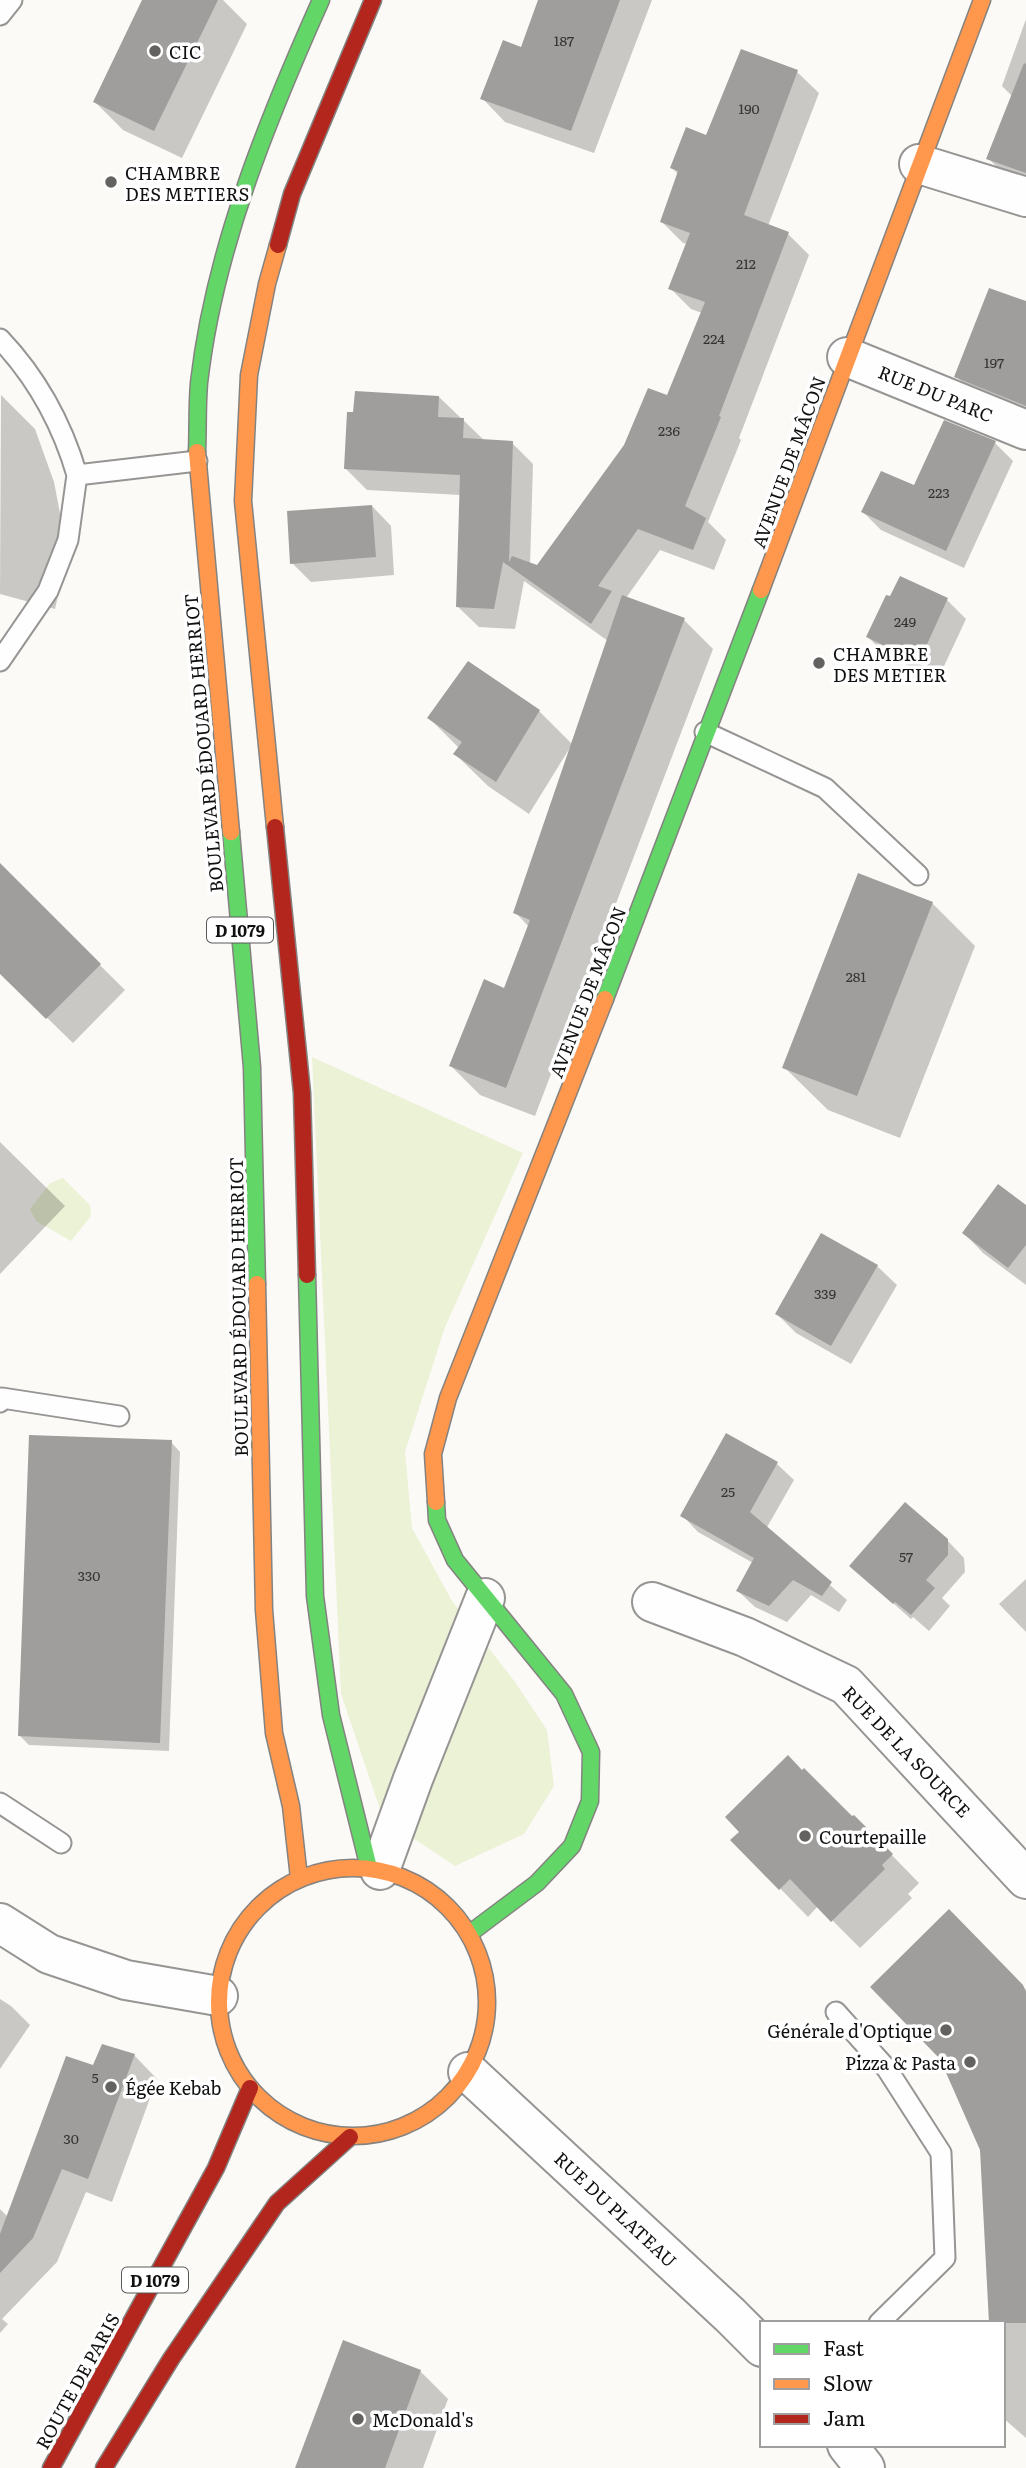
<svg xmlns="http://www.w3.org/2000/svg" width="1026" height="2468" font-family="Literata,serif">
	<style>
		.green { fill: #ebf2d5 }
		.shadow { fill: #0003; fill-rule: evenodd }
		.building { fill: #a09e9c }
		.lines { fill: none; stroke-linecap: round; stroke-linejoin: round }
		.lane-casing { stroke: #969594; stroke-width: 23 }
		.street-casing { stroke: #969594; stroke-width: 42 }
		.fast-casing { stroke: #848381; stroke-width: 19 }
		.slow-casing { stroke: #848381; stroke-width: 19 }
		.jam-casing { stroke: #848381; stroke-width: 19 }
		.lane { stroke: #fffefe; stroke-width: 19 }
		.street { stroke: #fffefe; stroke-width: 38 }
		.fast { stroke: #63d668; stroke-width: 16 }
		.slow { stroke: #ff974d; stroke-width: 16 }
		.jam { stroke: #b3261e; stroke-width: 16 }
		.poi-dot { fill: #636261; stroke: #fff; stroke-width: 2.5 }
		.labels { text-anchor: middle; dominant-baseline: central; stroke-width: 7; stroke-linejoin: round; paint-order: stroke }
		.number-label { font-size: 14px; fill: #343433 }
		.shield { fill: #fff; stroke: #585858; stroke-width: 2 }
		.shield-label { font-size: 16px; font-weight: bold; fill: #101010 }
		.poi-label { font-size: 18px; fill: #101010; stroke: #fff; text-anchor: start }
		.street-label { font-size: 18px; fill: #101010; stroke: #fff }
	</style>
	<rect width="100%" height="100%" fill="#fcfaf7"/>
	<!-- green -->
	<path class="green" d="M312 1057 523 1153 445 1327 405 1452 412 1528 452 1601 515 1682 547 1730 554 1786 524 1834 455 1866 383 1818 341 1694Z
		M63 1178 90 1205 91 1216 71 1241 36 1221 30 1209 50 1183Z"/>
	<!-- shadow -->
	<path class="shadow" d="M144 0H223L247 24 182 158 123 130 95 102Z
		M540 0H652L594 153 505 122 482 98 522 50Z
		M1026 19V190L1017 187 988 158 1013 97 1002 86Z
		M742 51 797 72 819 93 768 226 788 234 809 255 739 438 741 440 708 522 726 540 714 570 660 550 626 598 684 620 713 649 535 1116 480 1095 451 1066 505 990 529 927 515 912 571 746 529 814 488 786 455 754 459 748 429 718 539 711 573 745 608 641 524 581 515 629 479 627 457 606 461 495 367 490 346 469 439 397 485 441 512 443 533 464 530 565 538 567 668 398 702 313 691 309 670 288 688 244 683 243 662 222 678 174 672 168 707 137Z
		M1026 303V422L984 405 957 377Z
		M1 395 35 429 54 482 63 529 62 578 55 609 0 594Z
		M995 443 1013 461 964 568 881 530 863 512 915 488Z
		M372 506 391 526 394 575 311 582 292 563Z
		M901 578 947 600 966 619 938 679 887 656 868 637ZM888 646 928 664 926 667 888 650Z
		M15 881 125 990 73 1043 0 972V887Z
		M932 903 975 946 900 1138 828 1110 784 1067Z
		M0 1142 65 1206 0 1274Z
		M1026 1207V1285L983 1253 964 1233Z
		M877 1266 897 1285 851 1364 796 1333 777 1314Z
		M727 1436 777 1464 794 1480 766 1529 847 1600 839 1612 811 1595 787 1622 755 1607 738 1591 753 1563 698 1532 682 1515Z
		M171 1442 180 1452 169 1751 29 1745 19 1735Z
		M947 1540 964 1558 965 1572 942 1598 950 1606 929 1631 913 1617 911 1619 851 1566Z
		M1026 1579V1632L999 1604Z
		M733 1840 882 1845 919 1883 908 1894 912 1898 860 1948 818 1906 808 1917Z
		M977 1939 1026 1990V2438L1003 2418V2323Z
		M0 1999 11 2006 30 2025 0 2069Z
		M134 2055 157 2079 112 2202 86 2192 57 2262 2 2319 8 2324 0 2333V2209L8 2217 94 2068Z
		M420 2371 448 2399 423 2468H297Z"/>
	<!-- building -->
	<path class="building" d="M142 0H218L154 131 93 102Z
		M538 0H620L571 131 480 99 503 40 521 47Z
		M741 49 798 70 744 215 789 232 719 416 721 417 685 506 706 518 693 550 638 529 598 586 612 591 591 624 503 562 494 609 456 607 460 475 344 469 347 412H353L355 391 439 396 438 417 464 418 463 438 513 441 509 562 512 556 537 565 624 445 648 388 667 395 705 302 668 289 690 233 660 222 678 171 670 168 686 127 706 135Z
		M1024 63 1026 64V173L986 159Z
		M989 288 1026 301V406L954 377Z
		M944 420 996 441 946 551 861 512 881 471 914 485Z
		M372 505 376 557 290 564 287 511Z
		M900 576 948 598 919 662 866 637 886 595 890 596Z
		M622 595 685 618 506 1088 449 1066 484 979 504 988 530 920 513 913Z
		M468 661 540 710 496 782 453 754 462 742 427 718Z
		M0 863 101 964 46 1019 0 974Z
		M858 873 933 902 857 1096 782 1068Z
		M998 1184 1026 1205V1245L1008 1268 962 1233Z
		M821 1233 878 1265 831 1346 775 1314Z
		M726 1433 778 1462 750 1512 832 1582 822 1596 793 1580 769 1606 736 1591 754 1558 680 1516Z
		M29 1435 172 1440 160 1743 18 1736Z
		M905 1502 948 1539V1555L926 1580 935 1588 911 1615 895 1602 893 1604 849 1566Z
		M788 1755 802 1770 804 1768 852 1816 854 1815 893 1854 882 1865 885 1869 831 1922 790 1879 779 1890 730 1840 739 1832 725 1817Z
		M949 1909 1023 1985 1026 1992V2323H989L980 2150 940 2059 870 1987Z
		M102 2044 135 2054 88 2179 62 2169 33 2238 0 2273V2234L66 2056 93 2065Z
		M343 2340 421 2370 385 2468H295Z"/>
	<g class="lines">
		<defs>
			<path id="lane" d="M0 15 12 0
				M0 339C37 378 62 424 77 475
				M0 661 48 591 68 540 77 475 197 461
				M705 732 825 788 918 875
				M0 1402 2 1398 119 1416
				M0 1803 61 1843
				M836 2012 887 2069 941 2153 945 2258 879 2323"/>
			<path id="street" d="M919 164 1026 197
				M847 357 1026 430
				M652 1602 745 1637 846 1685 1026 1879
				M380 1870 413 1779 485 1598
				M0 1923 49 1954 126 1980 218 1996
				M468 2072 730 2315 762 2347
				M847 2445 865 2468"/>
			<path id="fast" d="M197 452C198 429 197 406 199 383 214 250 267 121 321 0
				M231 832 252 1067 257 1284
				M605 999 761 590
				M307 1275 315 1596 331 1715 369 1868
				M436 1502 437 1520 455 1560 564 1694 591 1752 590 1801 572 1846 537 1883 469 1934"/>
			<path id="slow" d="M197 452 231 832
				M761 590 982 0
				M275 827 243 501 249 375 267 284 278 245
				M257 1284 264 1610 274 1733 291 1806 299 1878
				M436 1502 433 1454 448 1398 605 999
				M219 2002a134 134 0 1 1 268 0a134 134 0 1 1-268 0Z"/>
			<path id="jam" d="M278 245 292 194 373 0
				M275 827 302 1093 307 1275
				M51 2468 216 2168 250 2088
				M104 2468 171 2359 277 2203 350 2137"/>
		</defs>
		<!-- lane casing -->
		<use href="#lane" class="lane-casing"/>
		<!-- street casing -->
		<use href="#street" class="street-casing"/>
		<!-- fast casing -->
		<use href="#fast" class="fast-casing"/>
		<!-- slow casing -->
		<use href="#slow" class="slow-casing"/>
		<!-- jam casing -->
		<use href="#jam" class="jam-casing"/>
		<!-- lane -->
		<use href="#lane" class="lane"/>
		<!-- street -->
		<use href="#street" class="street"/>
		<!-- fast -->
		<use href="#fast" class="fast"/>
		<!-- slow -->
		<use href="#slow" class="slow"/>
		<!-- jam -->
		<use href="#jam" class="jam"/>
	</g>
	<!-- markers -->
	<g class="poi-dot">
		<circle cx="155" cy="51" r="7"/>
		<circle cx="111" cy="182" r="7"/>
		<circle cx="819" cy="663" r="7"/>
		<circle cx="805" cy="1836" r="7"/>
		<circle cx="946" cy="2030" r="7"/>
		<circle cx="970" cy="2062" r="7"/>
		<circle cx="111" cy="2087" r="7"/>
		<circle cx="358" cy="2419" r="7"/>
	</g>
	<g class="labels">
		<!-- number labels -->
		<g class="number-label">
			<text x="564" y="40">187</text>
			<text x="749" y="108">190</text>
			<text x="746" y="263">212</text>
			<text x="714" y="338">224</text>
			<text x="994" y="362">197</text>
			<text x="669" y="430">236</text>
			<text x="939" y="492">223</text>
			<text x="905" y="621">249</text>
			<text x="856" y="976">281</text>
			<text x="825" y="1293">339</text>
			<text x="728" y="1491">25</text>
			<text x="906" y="1556">57</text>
			<text x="89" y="1575">330</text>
			<text x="95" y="2077">5</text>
			<text x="71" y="2138">30</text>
		</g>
		<!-- shield labels -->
		<g class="shield">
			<rect x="207" y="917.5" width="66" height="25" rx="5"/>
			<rect x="122" y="2267.5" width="66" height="25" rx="5"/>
		</g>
		<g class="shield-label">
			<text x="240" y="930">D 1079</text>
			<text x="155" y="2280">D 1079</text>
		</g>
		<!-- poi labels -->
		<g class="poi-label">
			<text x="169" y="51">CIC</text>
			<text x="125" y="172">CHAMBRE<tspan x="125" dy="21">DES METIERS</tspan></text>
			<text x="833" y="653">CHAMBRE<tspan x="833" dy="21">DES METIER</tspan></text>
			<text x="819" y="1836">Courtepaille</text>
			<text x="932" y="2030" text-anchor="end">Générale d'Optique</text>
			<text x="956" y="2062" text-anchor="end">Pizza &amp; Pasta</text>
			<text x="125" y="2087">Égée Kebab</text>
			<text x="372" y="2419">McDonald's</text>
		</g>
		<!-- street labels -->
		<g class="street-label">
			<text transform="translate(936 393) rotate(22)">RUE DU PARC</text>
			<text transform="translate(788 462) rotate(-70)">AVENUE DE MÂCON</text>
			<text transform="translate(203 743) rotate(-95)">BOULEVARD ÉDOUARD HERRIOT</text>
			<text transform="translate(587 992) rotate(-69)">AVENUE DE MÂCON</text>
			<text transform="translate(238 1307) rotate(-91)">BOULEVARD ÉDOUARD HERRIOT</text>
			<text transform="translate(907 1751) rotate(46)">RUE DE LA SOURCE</text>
			<text transform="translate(616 2209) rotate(43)">RUE DU PLATEAU</text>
			<text transform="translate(77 2381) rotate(-61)">ROUTE DE PARIS</text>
		</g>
	</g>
	<!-- legend -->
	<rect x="760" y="2321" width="245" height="126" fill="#ffffff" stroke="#9f9f9f" stroke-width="2"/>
	<rect x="774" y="2344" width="35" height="10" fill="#63d668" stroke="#9f9f9f" stroke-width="2"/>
	<text x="823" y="2356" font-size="21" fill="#101010">Fast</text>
	<rect x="774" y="2379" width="35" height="10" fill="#ff974d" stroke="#9f9f9f" stroke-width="2"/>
	<text x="823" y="2391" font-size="21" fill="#101010">Slow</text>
	<rect x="774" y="2414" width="35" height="10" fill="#b3261e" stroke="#9f9f9f" stroke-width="2"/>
	<text x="823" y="2426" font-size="21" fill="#101010">Jam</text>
</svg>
